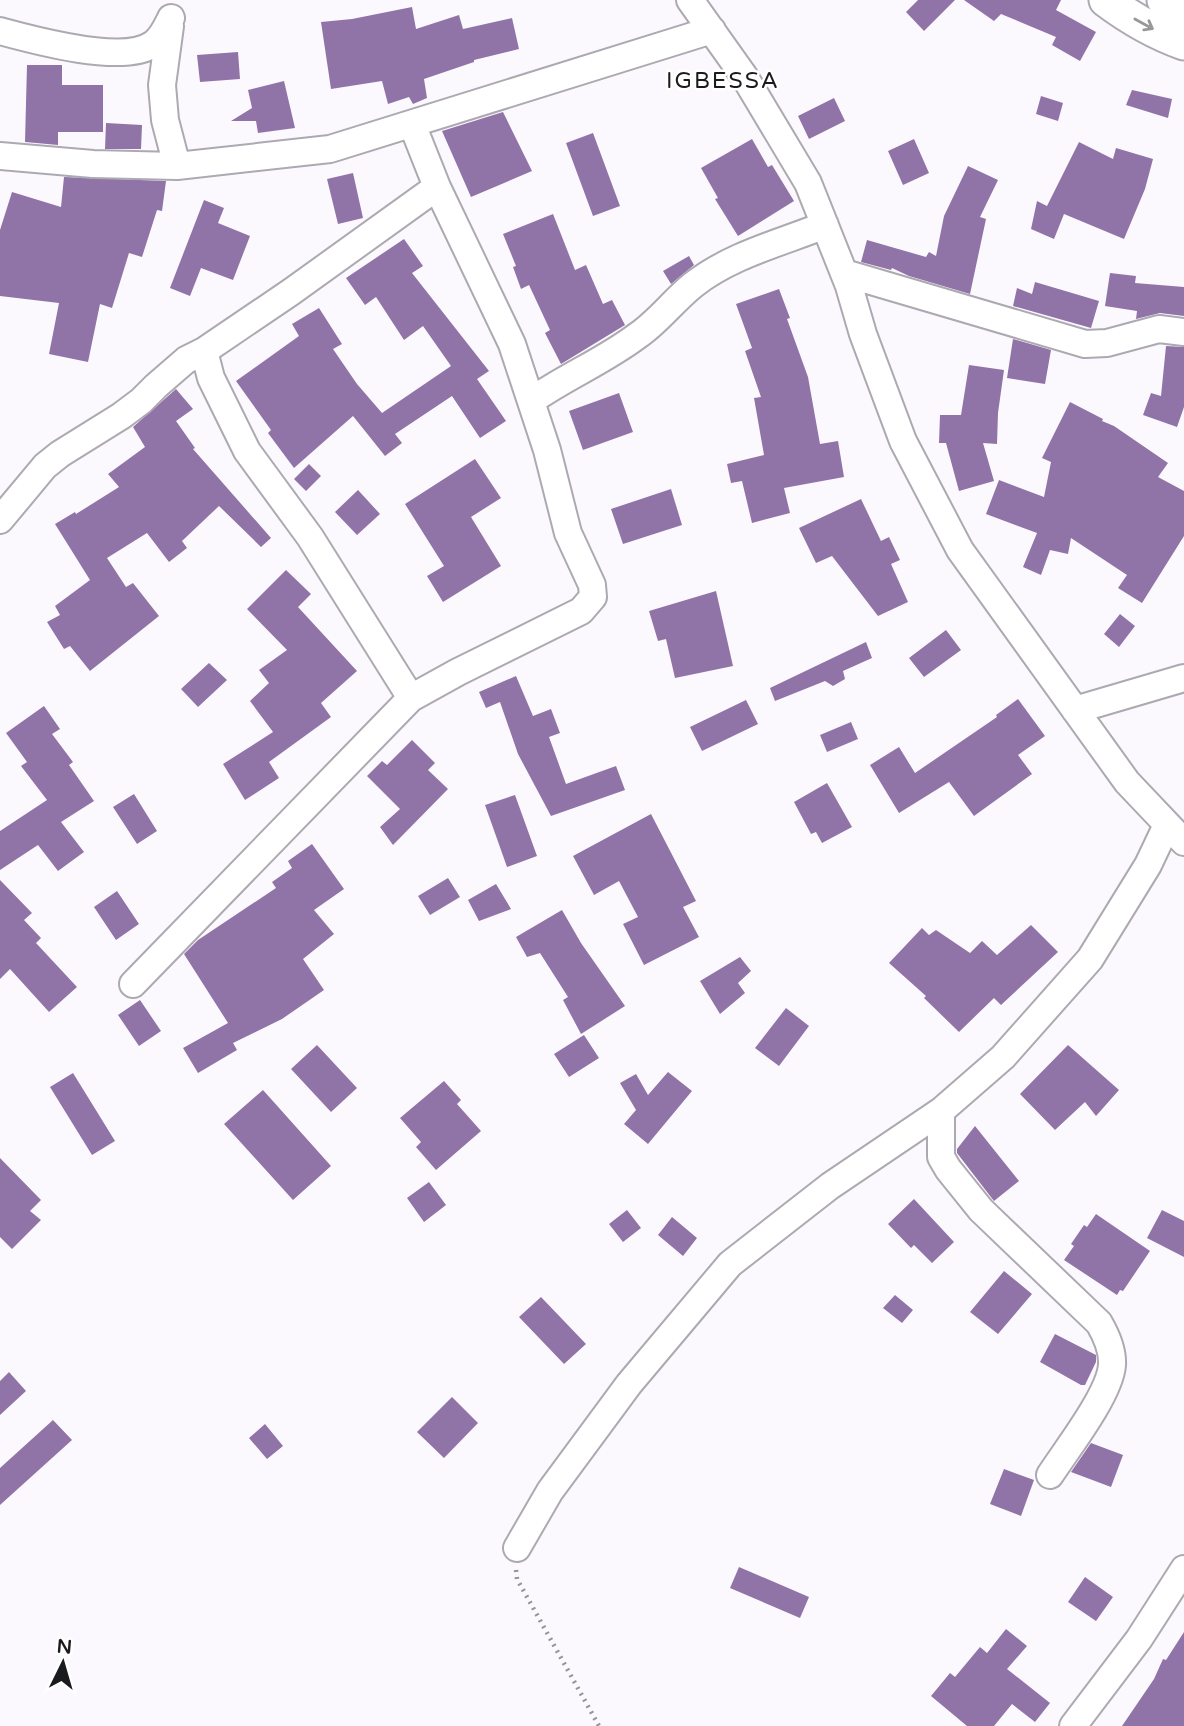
<svg xmlns="http://www.w3.org/2000/svg" width="1184" height="1726" font-family="'Varela Round',sans-serif">
	<style>
		.building { fill: #9074a8 }
		.lines { fill: none; stroke-linecap: round; stroke-linejoin: round }
		.minor-casing { stroke: #ada9b2; stroke-width: 30 }
		.tertiary-casing { stroke: #ada9b2; stroke-width: 37 }
		.path { stroke: #969498; stroke-width: 4.5; stroke-dasharray: 2 5; stroke-linecap: butt }
		.minor { stroke: #fff; stroke-width: 26 }
		.tertiary { stroke: #fff; stroke-width: 33 }
		.oneway { stroke: #989899 }
		.labels { text-anchor: middle; dominant-baseline: central; stroke-width: 5; stroke-linejoin: round; paint-order: stroke }
		.quarter-label { font-size: 23px; letter-spacing: 2px; fill: #1b1a1d; stroke: #fff }
	</style>
	<rect width="100%" height="100%" fill="#fcf9fe"/>
	<!-- building -->
	<path class="building" d="M918 0H955L924 31 906 12Z
		M964 0H1061L1056 10 1096 32 1080 61 1052 45 1056 37 1001 14 994 21Z
		M412 7 416 29 459 15 463 29 512 18 519 49 474 60V62L424 79 427 98 413 104 409 97 388 104 382 81 331 89 321 22 352 19Z
		M238 52 240 79 200 82 197 55Z
		M27 65H62V85H103V132H58V145L25 142Z
		M284 81 295 128 258 133 256 121H231L252 108 248 90Z
		M1132 90 1172 99 1168 118 1126 105Z
		M1041 96 1063 103 1058 121 1036 114Z
		M834 98 845 121 809 139 798 116Z
		M503 112 532 171 471 197 442 131Z
		M106 123 142 125 141 149H105Z
		M593 133 620 206 593 216 566 143Z
		M752 139 768 167 772 165 794 201 738 236 715 199 718 198 701 168Z
		M914 139 929 173 903 185 888 151Z
		M1079 142 1113 159 1116 148 1153 159 1145 189 1124 239 1064 214 1054 239 1031 229 1037 201 1047 206Z
		M968 166 998 180 980 217 986 219 970 294 909 276 892 268 891 270 861 262 867 240 926 257 929 252 936 256 944 216Z
		M353 173 363 218 338 224 327 179Z
		M64 177 166 181 162 211 157 210 142 257 129 253 112 308 100 304 88 362 49 354 59 303 0 296V230L12 192 61 207Z
		M204 200 224 208 218 223 250 236 233 280 201 268 190 296 170 288Z
		M553 214 575 270 586 265 603 304 612 300 625 325 561 364 545 333 550 330 529 285 521 289 513 267 516 266 503 234Z
		M404 239 423 266 412 273 489 371 477 379 506 421 480 438 452 396 395 434 402 443 385 456 353 416 294 468 268 433 271 430 236 381 299 336 292 324 319 308 342 344 333 349 357 384 382 413 451 366 423 326 404 340 376 297 365 305 346 278Z
		M689 256 694 265 671 284 663 271Z
		M1110 273 1136 276 1135 283 1184 287V316L1160 313 1136 319 1137 311 1105 306Z
		M1035 282 1099 301 1091 328 1013 306 1017 288 1032 294Z
		M779 289 790 318 787 319 808 377 820 444 838 441 844 477 784 488 790 513 752 523 742 481 731 483 727 464 764 455 754 398 761 397 745 351 752 348 736 304Z
		M1013 339 1051 350 1045 384 1007 378Z
		M1166 346 1184 347V407L1177 427 1143 415 1151 393 1161 396Z
		M969 365 1004 370 998 413 997 444 983 443 994 481 959 491 946 443H939L940 415H961Z
		M176 389 193 409 176 421 195 448 193 449 271 538 261 547 219 506 182 541 187 548 169 562 147 533 107 558 126 587 133 583 159 616 90 671 70 646 64 649 47 622 60 615 55 606 90 580 55 524 75 512 76 514 119 487 108 474 145 447 133 427Z
		M619 393 633 432 583 450 569 411Z
		M1070 402 1103 419 1102 421 1114 426 1168 463 1158 477 1184 491V536L1142 603 1118 588 1127 575 1071 538 1068 554 1050 550 1041 575 1023 567 1037 533 986 514 999 480 1044 497 1051 462 1042 458Z
		M475 459 501 498 471 517 501 566 443 602 427 576 444 566 405 504Z
		M309 464 321 476 306 491 294 479Z
		M671 489 682 525 623 544 611 509Z
		M358 490 380 514 357 535 335 512Z
		M861 499 881 541 889 537 900 560 891 564 908 602 878 616 832 556 816 563 799 528Z
		M286 570 311 594 298 607 357 671 321 703 331 717 269 762 279 778 245 800 223 764 273 732 250 701 269 683 259 670 287 650 247 609Z
		M716 591 733 666 675 678 666 639 658 641 649 611Z
		M1120 614 1135 626 1119 647 1104 634Z
		M946 630 961 650 924 677 909 658Z
		M866 642 872 658 843 671 845 679 833 686 825 681 775 701 770 688Z
		M209 663 227 680 198 707 181 689Z
		M516 676 533 716 551 709 560 733 549 737 566 784 616 766 625 790 551 816 518 754 500 702 486 708 479 692Z
		M1018 699 1045 736 1018 755 1032 774 974 816 949 782 899 813 870 765 899 747 915 773 997 717 996 715Z
		M746 700 758 724 702 751 690 727Z
		M44 706 60 729 52 734 73 762 69 765 94 801 61 822 84 852 58 871 38 845 0 870V831L47 800 21 766 27 762 6 733Z
		M851 722 858 739 827 752 820 735Z
		M412 740 435 763 428 770 448 789 393 845 380 827 400 809 367 776 382 761 387 765Z
		M827 783 852 827 822 843 816 832 811 834 794 802Z
		M134 794 157 831 137 844 113 807Z
		M515 795 537 856 507 867 485 805Z
		M651 814 696 901 683 907 699 937 644 965 623 924 638 917 619 881 594 895 573 856Z
		M312 844 344 889 314 910 334 934 303 959 324 990 282 1019 233 1043 237 1050 198 1073 183 1048 228 1023 184 954 198 940 276 888 272 882 292 868 288 861Z
		M448 878 460 897 430 915 418 896Z
		M0 880 32 913 24 920 41 938 36 943 77 987 49 1012 10 969 0 979Z
		M496 884 511 909 479 921 468 900Z
		M117 891 139 924 116 940 94 907Z
		M562 910 581 943 625 1006 581 1034 563 1000 568 997 540 953 527 957 516 937Z
		M1031 925 1058 952 1001 1005 994 998 959 1032 924 998 926 996 889 963 922 928 929 935 936 930 970 953 982 941 997 955Z
		M740 957 751 971 738 983 745 993 720 1014 700 981Z
		M140 1000 161 1031 139 1046 118 1015Z
		M786 1008 809 1026 779 1066 755 1048Z
		M584 1035 599 1058 569 1077 554 1054Z
		M317 1045 357 1088 331 1112 291 1069Z
		M1068 1045 1119 1090 1096 1116 1085 1102 1055 1130 1020 1094Z
		M668 1072 692 1091 648 1144 624 1124 636 1110 620 1083 636 1074 648 1095Z
		M73 1073 115 1141 92 1155 50 1087Z
		M444 1081 461 1100 457 1104 481 1131 436 1170 416 1147 421 1142 400 1118Z
		M263 1090 331 1166 293 1200 224 1124Z
		M975 1126 1019 1181 994 1201 957 1153V1149Z
		M0 1158 41 1200 30 1211 41 1220 12 1249 0 1237Z
		M429 1182 446 1205 424 1222 407 1198Z
		M914 1199 954 1242 932 1263 914 1245 911 1248 888 1224Z
		M627 1210 641 1228 623 1242 609 1224Z
		M1162 1210 1184 1221V1257L1147 1238Z
		M1096 1214 1150 1251 1123 1291 1120 1290 1117 1295 1064 1260 1074 1246 1071 1244 1084 1225 1087 1227Z
		M672 1217 697 1238 683 1256 658 1235Z
		M1004 1271 1032 1294 998 1334 970 1312Z
		M895 1295 913 1310 902 1323 883 1308Z
		M541 1297 586 1344 564 1364 519 1317Z
		M1055 1334 1096 1355V1362L1085 1385H1081L1040 1362Z
		M9 1372 26 1391 0 1415V1381Z
		M452 1397 478 1423 444 1458 417 1432Z
		M53 1420 72 1440 0 1505V1468Z
		M265 1424 283 1446 267 1459 249 1438Z
		M1091 1443 1123 1455 1111 1487 1071 1472Z
		M1004 1469 1034 1480 1021 1516 990 1504Z
		M739 1567 809 1597 800 1618 730 1588Z
		M1085 1577 1113 1597 1096 1621 1068 1602Z
		M1006 1629 1027 1646 1007 1669 1050 1703 1035 1722 1012 1704 994 1726H967L931 1696 950 1673 955 1677 980 1647 987 1653Z
		M1184 1632V1726H1122L1154 1679 1163 1659 1166 1660Z"/>
	<g class="lines">
		<defs>
			<path id="minor" d="M690 0 744 76 808 183 849 286 863 334 903 441 960 550 1127 782 1184 842
				M170 26 162 85 165 120 177 166
				M0 31C33 40 124 65 153 44 162 38 166 28 171 18
				M0 156 93 164 177 166 330 149 712 30
				M844 273 1085 344 1107 343 1159 329 1184 332
				M204 351 211 378 247 451 310 537 411 698
				M531 401C565 377 604 361 637 336 658 322 673 301 693 285 731 255 780 243 825 225
				M0 520 45 466 60 454 121 416 141 401 156 386 186 360 204 351 291 292 437 187
				M1075 710 1184 678
				M133 984 411 698 458 672 581 611 593 597 592 585 568 533 547 450 512 344 437 187 412 124
				M1050 1475C1067 1449 1110 1394 1112 1365 1113 1350 1106 1335 1099 1323L981 1210 948 1169 941 1157V1111L1003 1057 1090 959 1148 865 1167 825
				M517 1548 550 1491 629 1384 730 1264 830 1186 941 1111
				M1073 1726 1139 1639 1184 1569"/>
			<path id="tertiary" d="M1106 0C1130 18 1156 33 1184 43
				M1164 0 1184 10"/>
		</defs>
		<!-- minor casing -->
		<use href="#minor" class="minor-casing"/>
		<!-- tertiary casing -->
		<use href="#tertiary" class="tertiary-casing"/>
		<!-- path -->
		<path class="path" d="M516 1570 517 1579 599 1726"/>
		<!-- minor -->
		<use href="#minor" class="minor"/>
		<!-- tertiary -->
		<use href="#tertiary" class="tertiary"/>
	</g>
	<!-- one-way arrows -->
	<defs><path id="oneway-shaft" d="M-6 0H5M1.5-3L5.5 0L1.5 3" fill="none" stroke-width="1.6" stroke-linecap="round" stroke-linejoin="round" transform="scale(1.75)"/></defs>
	<use class="oneway" href="#oneway-shaft" transform="translate(1144 24) rotate(29)"/>
	<g class="labels">
		<!-- quarter labels -->
		<g class="quarter-label">
			<text x="723" y="81">IGBESSA</text>
		</g>
	</g>
	<!-- north arrow -->
	<g transform="translate(63 1663) rotate(5)" stroke="#ffffff" stroke-width="5" paint-order="stroke">
	<path d="M0-5L12 26L0 18L-12 26Z" fill="#1b1a1d"/>
	<text y="-10" font-size="19" font-weight="bold" text-anchor="middle" fill="#1b1a1d">N</text>
	</g>
</svg>
